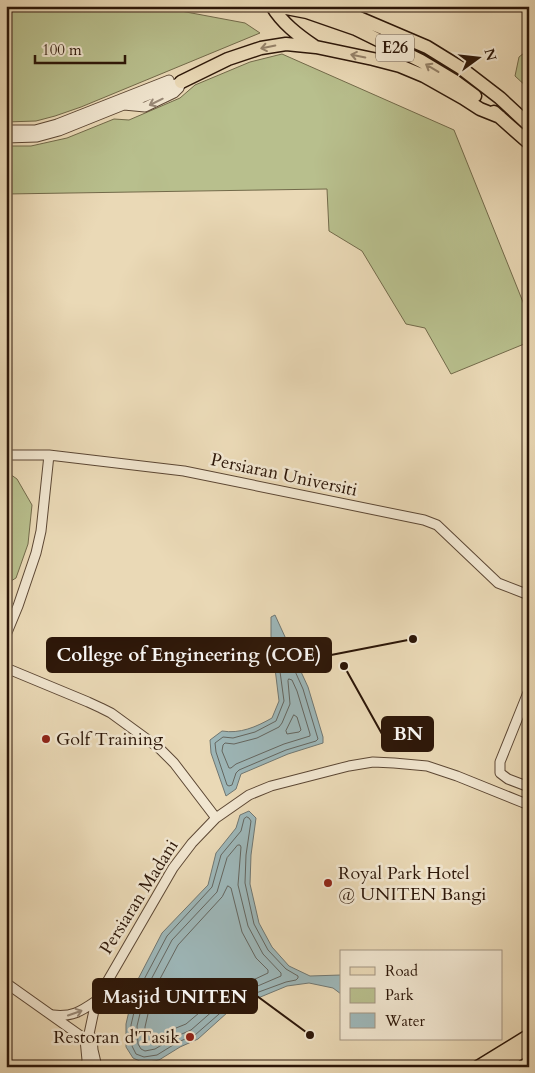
<svg xmlns="http://www.w3.org/2000/svg" width="535" height="1073" font-family="Cardo,serif">
	<style>
		.green { fill: #b8bf8d; stroke: #726a4a }
		.water { fill: #9db7b9; stroke: #707772 }
		.lines { fill: none; stroke-linecap: round; stroke-linejoin: round }
		.shore { stroke: #646660; stroke-width: 1 }
		.minor-casing { stroke: #5c4734; stroke-width: 11 }
		.major-casing { stroke: #2c1608; stroke-width: 14 }
		.highway-casing { stroke: #2c1608; stroke-width: 15 }
		.minor { stroke: #f1e6d0; stroke-width: 9 }
		.major { stroke: #ead9b6; stroke-width: 11 }
		.highway { stroke: #ead9b6; stroke-width: 12 }
		.oneway { stroke: #948168 }
		.oneway2 { stroke: #988876 }
		.poi-dot { fill: #8f2418; stroke: #f1e6d0; stroke-width: 2 }
		.labels { text-anchor: middle; dominant-baseline: central; stroke-width: 5; stroke-linejoin: round; paint-order: stroke }
		.shield { fill: #f1e6d0; stroke: #675444; stroke-width: 1 }
		.shield-label { font-size: 16px; font-weight: bold; fill: #2c1608 }
		.street-label { font-size: 18px; fill: #2c1608; stroke: #f1e6d0 }
		.poi-label { font-size: 18px; fill: #2c1608; stroke: #f1e6d0; text-anchor: start }
		.leader { fill: none; stroke: #2c1608; stroke-width: 2 }
		.callout-dot { fill: #2c1608; stroke: #f1e6d0; stroke-width: 2 }
		.callout { fill: #2c1608; stroke: #2c1608; stroke-width: 2 }
		.callout-label { font-size: 19px; text-anchor: middle; font-weight: bold; fill: #fff }
	</style>
	<rect width="100%" height="100%" fill="#ead9b6"/>
	<filter id="stains"><feTurbulence type="fractalNoise" baseFrequency=".004" numOctaves="4"/><feColorMatrix values="0 0 0 0 .2 0 0 0 0 .09 0 0 0 0 .02 0 0 0 .5 -.17"/></filter>
	<radialGradient id="worn" r=".72"><stop offset=".6" stop-color="#630" stop-opacity="0"/><stop offset="1" stop-color="#630" stop-opacity=".3"/></radialGradient>
	<!-- green -->
	<path class="green" d="M6 6H154L245 23 260 33 81 107 55 116 36 121 6 122Z
		M529 49V89L515 76 519 57Z
		M282 54 454 130 529 317V342L451 374 425 328 406 324 362 251 329 231 327 189 6 194V146H31L67 138 114 119 129 120 180 98 195 85 250 62Z
		M7 472 17 479 32 505 28 544 16 578 6 584Z"/>
	<!-- water -->
	<path class="water" d="M275 615 308 687 323 737V743L288 754 241 774 236 789 226 796 211 753 210 740 222 731C240 734 256 727 272 718L279 701 271 636V617Z
		M249 811 256 818 251 855 250 884 259 923 272 947 289 966 310 976 341 975V994L333 988 309 983 287 986 258 998 228 1012 198 1039 180 1047 159 1060 144 1063 133 1058 126 1047V1024L135 985 162 933 208 885 216 853 236 828 240 815Z"/>
	<g class="lines">
		<!-- shore -->
		<path class="shore" d="M278 639 281 640 303 689 318 739 316 741 286 750 239 770 236 773 232 785 229 786 227 785 216 752 215 743 223 737 233 738 255 732 276 721 284 701 276 642Z
			M289 679 292 680 297 691 310 734V736L284 744 236 764 231 768H229L222 751 223 745 225 743 234 744 257 738 279 727 282 723 290 704 288 681Z
			M294 715 297 717 301 730 299 732 287 734 286 731Z
			M247 817 249 818 251 821 246 855 245 883 254 924 268 950 286 969 298 976V978L296 980 286 982 256 993 226 1008 195 1035 178 1042 157 1055 144 1057 136 1054 132 1046 131 1025 140 987 167 936 212 887 221 855 241 831 244 819Z
			M238 845H240L241 847 238 885 248 926 263 954 281 973V976L253 988 223 1002 191 1030 175 1037 155 1049 145 1051 141 1049 138 1044 137 1026 146 989 172 940 217 892 227 858Z
			M228 886 231 888 242 932 256 958 268 970V973L219 996 186 1024 171 1030 153 1042H146L145 1041V1027L153 992 178 945 222 897Z"/>
		<defs>
			<path id="minor" d="M124 105 145 107 174 93 179 88 181 82
				M6 130H35L57 124 169 80
				M6 138 37 137 59 131 181 82
				M6 455H49L184 471 424 520 437 525 498 583 529 595
				M6 635 18 606 36 553 41 531 49 455
				M6 668 88 702 101 708 111 713 159 748 174 763 216 818
				M529 690 500 762V773L508 779 529 787
				M6 983 85 1039H89
				M53 1015C72 1017 80 1012 96 1001
				M89 1034 92 1038 93 1050 97 1067
				M86 1067 87 1060 85 1039 89 1034 96 1001 173 868 192 843 216 818 249 795 271 786 349 766 373 762 394 763 427 766 457 776 529 805"/>
			<path id="major" d="M477 1067 529 1035
				M498 1067 529 1048"/>
			<path id="highway" d="M272 6C282 23 298 35 314 46
				M276 6 307 12 356 29 421 61 456 82 475 96
				M326 6 359 18 427 47 461 68 500 98 529 125
				M181 82 228 59 261 48 286 44 316 47 373 59 400 66 424 76 463 98 480 109 500 117
				M494 112 529 143"/>
		</defs>
		<!-- minor casing -->
		<use href="#minor" class="minor-casing"/>
		<!-- major casing -->
		<use href="#major" class="major-casing"/>
		<!-- highway casing -->
		<use href="#highway" class="highway-casing"/>
		<!-- minor -->
		<use href="#minor" class="minor"/>
		<!-- major -->
		<use href="#major" class="major"/>
		<!-- highway -->
		<use href="#highway" class="highway"/>
	</g>
	<!-- one-way arrows -->
	<defs><path id="oneway-shaft" d="M-6 0H5M1.5-3L5.5 0L1.5 3" fill="none" stroke-width="1.6" stroke-linecap="round" stroke-linejoin="round" transform="scale(1.25)"/></defs>
	<g class="oneway">
		<use href="#oneway-shaft" transform="translate(268 47) rotate(168)"/>
		<use href="#oneway-shaft" transform="translate(358 56) rotate(-168)"/>
		<use href="#oneway-shaft" transform="translate(432 68) rotate(-149)"/>
	</g>
	<g class="oneway2">
		<use href="#oneway-shaft" transform="translate(156 102) rotate(154)"/>
		<use href="#oneway-shaft" transform="translate(75 1013) rotate(-19)"/>
	</g>
	<!-- markers -->
	<g class="poi-dot">
		<circle cx="46" cy="739" r="5"/>
		<circle cx="328" cy="883" r="5"/>
		<circle cx="190" cy="1037" r="5"/>
	</g>
	<g class="labels">
		<!-- shield labels -->
		<rect class="shield" x="376" y="34.5" width="38" height="27" rx="4"/>
		<g class="shield-label">
			<text x="395" y="48">E26</text>
		</g>
		<!-- street labels -->
		<g class="street-label">
			<text transform="translate(284 475) rotate(12)">Persiaran Universiti</text>
			<text transform="translate(139 897) rotate(-58)">Persiaran Madani</text>
		</g>
		<!-- poi labels -->
		<g class="poi-label">
			<text x="56" y="739">Golf Training</text>
			<text x="338" y="873">Royal Park Hotel<tspan x="338" dy="21">@ UNITEN Bangi</tspan></text>
			<text x="180" y="1037" text-anchor="end">Restoran d'Tasik</text>
		</g>
	</g>
	<!-- callouts -->
	<path class="leader" d="M413 639L331 655M344 666L382 734M310 1035L257 996"/>
	<g class="callout-dot">
		<circle cx="413" cy="639" r="5"/>
		<circle cx="344" cy="666" r="5"/>
		<circle cx="310" cy="1035" r="5"/>
	</g>
	<g class="callout">
		<rect x="47" y="638" width="284" height="34" rx="5"/>
		<rect x="382" y="717" width="51" height="34" rx="5"/>
		<rect x="93" y="979" width="164" height="34" rx="5"/>
	</g>
	<g class="callout-label">
		<text x="189" y="661">College of Engineering (COE)</text>
		<text x="408" y="740">BN</text>
		<text x="175" y="1003">Masjid UNITEN</text>
	</g>
	<!-- margin -->
	<rect width="535" height="1073" fill="none" stroke="#ead9b6" stroke-width="25"/>
	<rect x="8" y="8" width="520" height="1058" fill="none" stroke="#2c1608" stroke-width="2.5"/>
	<rect x="12" y="12" width="510" height="1048" fill="none" stroke="#2c1608"/>
	<!-- legend -->
	<rect x="340" y="950" width="162" height="90" fill="#f1e6d0" stroke="#a29380"/>
	<rect x="350" y="967" width="25" height="8" fill="#ead9b6" stroke="#a29380"/>
	<text x="385" y="976" font-size="15" fill="#2c1608">Road</text>
	<rect x="350" y="988" width="25" height="15" fill="#b8bf8d" stroke="#a29380"/>
	<text x="385" y="1000" font-size="15" fill="#2c1608">Park</text>
	<rect x="350" y="1013" width="25" height="15" fill="#9db7b9" stroke="#a29380"/>
	<text x="385" y="1026" font-size="15" fill="#2c1608">Water</text>
	<!-- north arrow -->
	<g transform="translate(478 58) rotate(75)" stroke="#f1e6d0" stroke-width="4" paint-order="stroke">
	<path d="M0-4L9 19L0 12L-9 19Z" fill="#2c1608"/>
	<text y="-8" font-size="14" font-weight="bold" text-anchor="middle" fill="#2c1608">N</text>
	</g>
	<!-- scale -->
	<path d="M35 55v8h90v-8" fill="none" stroke="#2c1608" stroke-width="2.5"/>
	<text x="42" y="55" font-size="15" fill="#2c1608" stroke="#f1e6d0" stroke-width="4" paint-order="stroke">100 m</text>
	<rect width="100%" height="100%" filter="url(#stains)"/>
	<rect width="100%" height="100%" fill="url(#worn)"/>
</svg>
